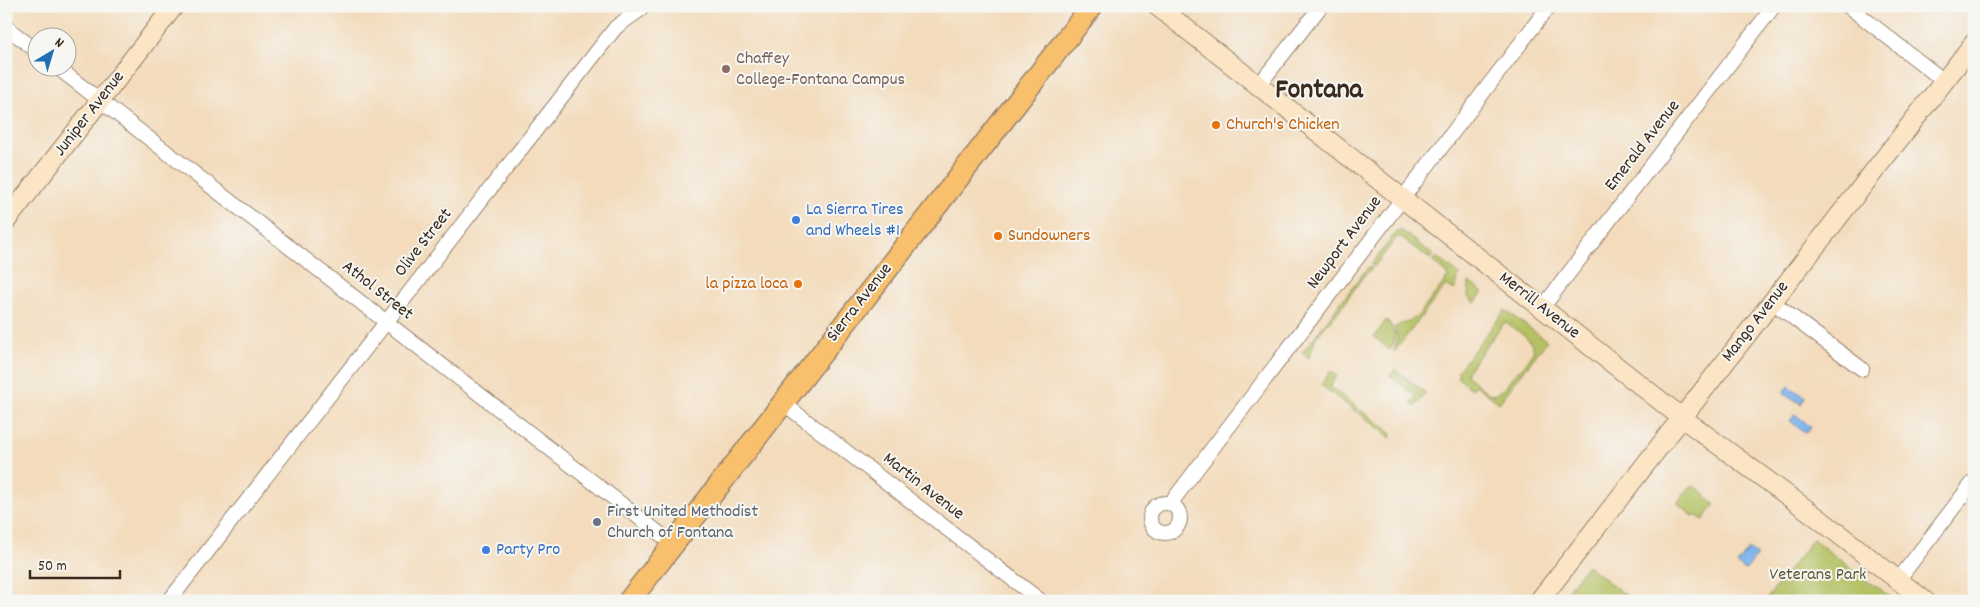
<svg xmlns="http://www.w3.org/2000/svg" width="1980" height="607" font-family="Dekko,sans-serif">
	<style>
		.green { fill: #b4c163; stroke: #787640; fill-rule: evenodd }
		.water { fill: #7cb2eb; stroke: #5c6e84 }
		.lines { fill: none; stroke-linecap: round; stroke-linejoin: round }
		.street-casing { stroke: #97826c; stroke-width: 16 }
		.secondary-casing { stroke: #97826c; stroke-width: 21 }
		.primary-casing { stroke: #97826c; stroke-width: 24 }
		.street { stroke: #fff; stroke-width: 14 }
		.secondary { stroke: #fce5c4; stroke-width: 19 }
		.primary { stroke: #f8bf6c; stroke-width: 21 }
		.education-dot { fill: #8d6e63; stroke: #f6f6f2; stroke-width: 2 }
		.food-dot { fill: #e8710a; stroke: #f6f6f2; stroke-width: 2 }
		.shop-dot { fill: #3f7fe0; stroke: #f6f6f2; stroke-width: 2 }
		.worship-dot { fill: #6b7280; stroke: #f6f6f2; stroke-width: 2 }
		.labels { text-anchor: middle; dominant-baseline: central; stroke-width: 4; stroke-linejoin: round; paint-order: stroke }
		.education-label { font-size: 18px; fill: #785e54; stroke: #f6f6f2; text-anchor: start }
		.street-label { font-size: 18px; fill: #3b2a1e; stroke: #f6f6f2 }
		.food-label { font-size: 18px; fill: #c56008; stroke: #f6f6f2; text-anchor: start }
		.shop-label { font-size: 18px; fill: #366cbe; stroke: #f6f6f2; text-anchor: start }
		.worship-label { font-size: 18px; fill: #5b616d; stroke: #f6f6f2; text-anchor: start }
		.park-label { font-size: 18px; fill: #5f5733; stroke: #f6f6f2 }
		.town-label { font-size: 28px; font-weight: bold; fill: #3b2a1e; stroke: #f6f6f2 }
	</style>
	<rect width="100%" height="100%" fill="#f6f6f2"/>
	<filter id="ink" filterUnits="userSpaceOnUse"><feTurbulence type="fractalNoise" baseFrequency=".02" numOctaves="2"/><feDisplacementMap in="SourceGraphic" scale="10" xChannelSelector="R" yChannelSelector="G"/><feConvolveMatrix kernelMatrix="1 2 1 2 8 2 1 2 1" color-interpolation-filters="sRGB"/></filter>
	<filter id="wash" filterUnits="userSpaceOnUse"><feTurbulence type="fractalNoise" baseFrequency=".0096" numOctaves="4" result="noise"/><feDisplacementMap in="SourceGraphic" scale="20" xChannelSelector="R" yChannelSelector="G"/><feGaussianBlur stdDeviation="1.12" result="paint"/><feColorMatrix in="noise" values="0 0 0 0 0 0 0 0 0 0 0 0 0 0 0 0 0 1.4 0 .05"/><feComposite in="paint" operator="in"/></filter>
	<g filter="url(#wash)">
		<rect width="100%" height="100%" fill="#f3dbbb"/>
		<!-- green -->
		<path class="green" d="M1397 231H1402L1433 255 1430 259 1400 237H1397L1374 267 1371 265Z
			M1436 257 1460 275C1456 280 1458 285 1454 290L1446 285 1394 352 1397 339 1395 327 1417 317 1448 277V274L1432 261Z
			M1369 266 1372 269 1365 274 1335 316 1316 337 1309 358 1302 353Z
			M1469 282 1483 292 1475 303 1468 297Z
			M1505 310 1547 341 1499 403 1475 385 1472 389 1457 377 1459 374 1457 372ZM1506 323C1518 333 1527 333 1534 350L1523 367 1512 377 1506 387 1494 395 1490 394 1467 376 1466 373 1503 324Z
			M1386 320C1396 329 1397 339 1390 350L1374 337Z
			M1395 369 1426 393 1416 406 1411 402 1416 396 1390 376Z
			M1331 371 1337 376 1332 382 1331 387 1359 409 1356 412 1321 385Z
			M1361 410 1390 432 1391 438 1359 413Z
			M1691 486C1702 488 1707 498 1715 505L1703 520 1697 516H1693L1679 505 1678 502Z
			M1813 539 1874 586 1875 585 1895 601H1765Z
			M1587 565 1633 601H1559Z"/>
		<!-- water -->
		<path class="water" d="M1789 386 1805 397 1801 404 1784 393 1785 390Z
			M1795 414 1811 427 1806 433 1790 421Z
			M1749 549 1757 556 1745 571 1737 564Z"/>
	</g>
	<g filter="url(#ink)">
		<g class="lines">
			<defs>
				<path id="street" d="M1848 6 1944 81
					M6 27 38 52
					M58 68 673 544
					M1258 86 1321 6
					M1771 301 1862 369
					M1542 308 1774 6
					M783 403 1041 601
					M1150 518a15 15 0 1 1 30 0a15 15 0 1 1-30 0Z
					M1170 504 1549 6
					M1898 580 1974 481
					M169 601 616 27 641 9"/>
				<path id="secondary" d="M1157 6 1681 417 1818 518 1925 601
					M6 221 174 6
					M1539 601 1974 43"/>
				<path id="primary" d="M629 601 1092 6"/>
			</defs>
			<!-- street casing -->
			<use href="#street" class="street-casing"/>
			<!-- secondary casing -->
			<use href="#secondary" class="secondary-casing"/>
			<!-- primary casing -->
			<use href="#primary" class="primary-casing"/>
			<!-- street -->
			<use href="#street" class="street"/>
			<!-- secondary -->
			<use href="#secondary" class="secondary"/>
			<!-- primary -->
			<use href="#primary" class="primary"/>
		</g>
	</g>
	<!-- markers -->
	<circle class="education-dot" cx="726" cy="69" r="5"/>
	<g class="food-dot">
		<circle cx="1216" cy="125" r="5"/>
		<circle cx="998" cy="236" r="5"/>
		<circle cx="798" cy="284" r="5"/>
	</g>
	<g class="shop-dot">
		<circle cx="796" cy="220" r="5"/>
		<circle cx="486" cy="550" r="5"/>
	</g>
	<circle class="worship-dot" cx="597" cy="522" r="5"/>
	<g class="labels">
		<!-- education labels -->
		<g class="education-label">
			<text x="736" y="59">Chaffey<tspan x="736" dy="21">College-Fontana Campus</tspan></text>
		</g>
		<!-- street labels -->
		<g class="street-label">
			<text transform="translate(90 114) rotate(-52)">Juniper Avenue</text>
			<text transform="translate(1643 146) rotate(-52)">Emerald Avenue</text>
			<text transform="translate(424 243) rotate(-52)">Olive Street</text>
			<text transform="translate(1345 243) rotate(-53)">Newport Avenue</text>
			<text transform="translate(377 291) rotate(38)">Athol Street</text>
			<text transform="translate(860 303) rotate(-52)">Sierra Avenue</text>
			<text transform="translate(1539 306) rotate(38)">Merrill Avenue</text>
			<text transform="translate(1756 322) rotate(-52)">Mango Avenue</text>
			<text transform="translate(923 487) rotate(38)">Martin Avenue</text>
		</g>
		<!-- food labels -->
		<g class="food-label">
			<text x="1226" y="125">Church's Chicken</text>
			<text x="1008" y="236">Sundowners</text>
			<text x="788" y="284" text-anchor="end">la pizza loca</text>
		</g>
		<!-- shop labels -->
		<g class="shop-label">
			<text x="806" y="210">La Sierra Tires<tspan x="806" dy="21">and Wheels #1</tspan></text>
			<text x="496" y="550">Party Pro</text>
		</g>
		<!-- worship labels -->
		<g class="worship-label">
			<text x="607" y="512">First United Methodist<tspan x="607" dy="21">Church of Fontana</tspan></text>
		</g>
		<!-- park labels -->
		<g class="park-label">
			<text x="1818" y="575">Veterans Park</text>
		</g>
		<!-- town labels -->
		<g class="town-label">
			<text x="1319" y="92">Fontana</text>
		</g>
	</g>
	<!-- margin -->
	<rect width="1980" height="607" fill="none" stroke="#f6f6f2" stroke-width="25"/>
	<!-- north arrow -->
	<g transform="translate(52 52) rotate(38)"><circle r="24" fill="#f6f6f2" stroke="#aba49d"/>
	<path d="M0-4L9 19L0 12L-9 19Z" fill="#1f6fb2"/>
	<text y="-8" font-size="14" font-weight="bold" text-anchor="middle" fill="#3b2a1e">N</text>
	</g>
	<!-- scale -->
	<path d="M30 570v8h90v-8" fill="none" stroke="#3b2a1e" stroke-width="2.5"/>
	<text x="38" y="570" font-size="15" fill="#3b2a1e" stroke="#f6f6f2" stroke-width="4" paint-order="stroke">50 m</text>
</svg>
